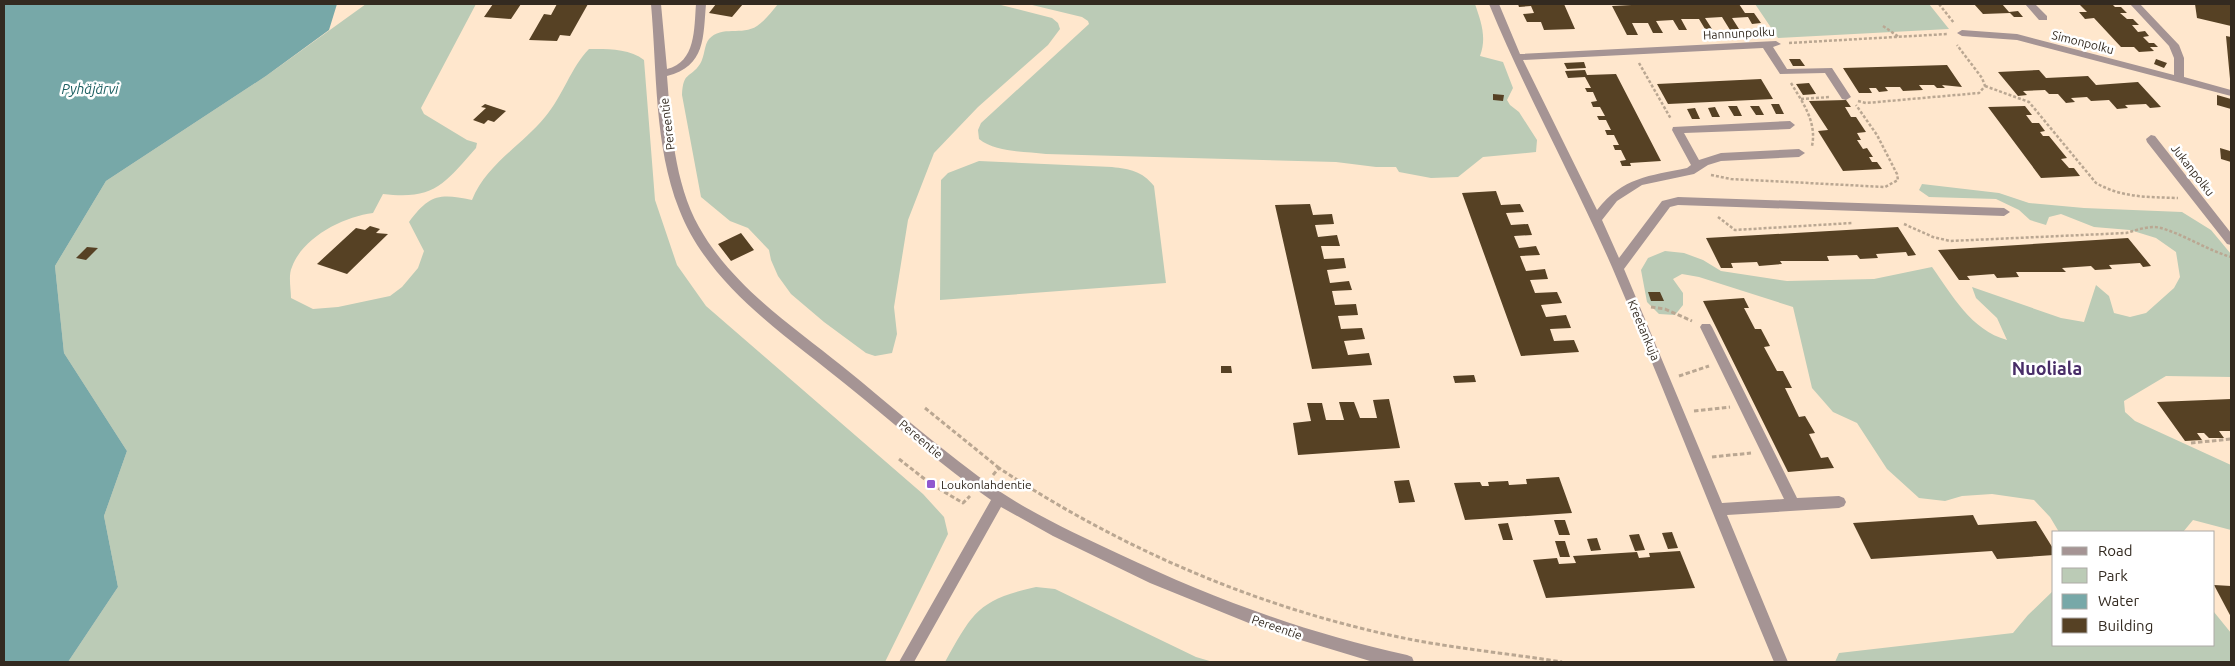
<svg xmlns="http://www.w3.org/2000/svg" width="2235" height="666" font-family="Ubuntu,sans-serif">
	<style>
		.green { fill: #bbcbb6 }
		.water { fill: #77a8a8 }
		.building { fill: #564124 }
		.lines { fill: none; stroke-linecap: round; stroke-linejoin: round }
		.path-far1 { stroke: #baa792; stroke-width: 2.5; stroke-dasharray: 3 2; stroke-linecap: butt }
		.path { stroke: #baa792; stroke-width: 3; stroke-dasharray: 4.5 2.5; stroke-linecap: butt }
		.minor { fill: #a59494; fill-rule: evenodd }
		.poi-dot { fill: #9057cf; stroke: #fff; stroke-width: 2 }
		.labels { text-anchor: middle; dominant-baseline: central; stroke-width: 5; stroke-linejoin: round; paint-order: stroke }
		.street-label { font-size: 12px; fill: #332a20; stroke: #fff }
		.poi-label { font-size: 12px; fill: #332a20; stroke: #fff; text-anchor: start }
		.water-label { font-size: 14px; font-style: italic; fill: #1d6062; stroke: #fff }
		.district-label { font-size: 18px; font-weight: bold; fill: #482d68; stroke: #fff }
	</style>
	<rect width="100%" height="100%" fill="#ffe7cd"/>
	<!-- green -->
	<path class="green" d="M366 4H476L421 108 424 114 467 140 477 143 476 148C444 184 435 200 383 194L373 213C343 217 303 237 292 267 288 275 291 289 291 298L313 309 338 307 390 296 402 287 418 268 424 251 409 222C429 195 439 193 472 200 486 165 521 146 545 117 563 96 571 67 589 49 606 49 629 48 644 60L655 200 677 265 706 306 923 494 944 517 948 534 885 662H68L118 587 104 516 127 451 64 353 55 266 106 181 266 76Z
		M778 4H997L1052 18 1058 23 1060 29 1048 45 978 107 934 153 908 220 894 307 897 334 892 353 875 356 866 353 824 322 791 294 778 276 771 260 769 250 748 228 730 221 701 197 682 95C683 71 690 79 700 64 705 56 704 45 709 39 722 25 742 36 757 26 765 21 772 11 778 4Z
		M1028 4H1475C1481 22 1487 37 1480 56L1503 62 1513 88 1507 100 1510 105 1519 112 1537 140 1536 152 1483 157 1458 177 1431 178 1399 172 1396 167H1376L1336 162 1046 154C1024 151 997 153 979 139L978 130 981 123 1089 24 1088 21 1082 17Z
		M1755 4H1929L1949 29 1778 38Z
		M979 161 1112 167C1130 169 1142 171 1154 186L1166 283 940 300 941 180 948 173Z
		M1922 184 1999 193 2029 203 2084 208 2182 212 2211 230 2231 254V377L2166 376 2124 401 2125 412 2135 421 2231 465V530L2193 520 2183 532H2059L2050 517 2034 500 1992 494 1962 496 1945 501 1919 498 1887 469 1857 423 1833 412 1812 388 1793 307 1699 277 1682 274 1673 279 1683 293V305L1675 315 1659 314 1647 302 1641 270 1648 258 1665 251 1684 253 1703 260 1721 271 1787 281 1874 279 1932 267C1952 295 1971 330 2007 340L1997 318 1976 298 1972 287 2061 318 2084 322 2096 285 2109 296 2114 313 2130 317 2146 313 2174 288 2180 277 2176 252 2156 238 2130 230 2094 227 2061 214 2049 217 2046 225 2030 220 2019 210 1996 199 1929 197 1919 190Z
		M1036 587 1055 589 1196 657 1213 662H945C973 612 978 600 1036 587Z
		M2054 590V645H2214V612L2231 633V662H1835L1839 653 2013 633 2028 615Z"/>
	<!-- water -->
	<path class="water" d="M4 4H337L329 30 266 76 106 181 55 266 64 353 127 451 104 516 118 587 68 662H4Z"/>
	<!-- building -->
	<path class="building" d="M493 4H521L511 19 484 17Z
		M557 4H588L570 36 560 35 557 41 529 40 544 14 551 15Z
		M716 4H743L732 17 709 13Z
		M1518 4H1564L1575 29 1544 30 1541 22H1527L1523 14 1534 13 1531 6 1519 7Z
		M1651 4H1739L1745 13H1754L1761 23 1752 24 1748 17 1732 18 1739 29 1730 30 1722 17 1705 18 1712 29H1705L1699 19H1681L1687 30H1679L1673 20 1656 21 1663 33H1653L1648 23H1632L1638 35H1627L1612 6Z
		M1974 4H2002L2009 12 2018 11 2023 17H2014L2010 13 1983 14Z
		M2079 4H2112L2115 7H2121L2127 13H2120L2127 19H2133L2139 25H2132L2138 32 2145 31 2149 36 2143 37 2149 43H2154L2158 47H2150L2154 51 2139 52 2134 47H2121L2094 18 2085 19 2079 12H2087Z
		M2195 4H2231V26L2197 18Z
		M2226 36 2231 37V79H2230Z
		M1789 59H1800L1805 66H1793Z
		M2156 59 2167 63 2164 68 2154 64Z
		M1584 62 1586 68 1567 69 1564 63Z
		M1947 65 1962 87 1942 85 1945 88H1937L1934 85H1919L1923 90 1903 91 1900 87H1885L1888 91 1879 92 1876 88H1869L1872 93H1859L1843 68Z
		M1585 70 1587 75 1616 74 1661 161 1630 163 1631 166H1622L1620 161 1626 160 1621 150H1615L1613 145H1619L1614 135H1607L1605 130H1611L1606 120H1599L1597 116H1605L1600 107H1593L1591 102 1597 101 1593 92H1587L1585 88H1591L1585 77 1568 78 1565 71Z
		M2039 70 2046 78 2088 76 2096 85 2138 82 2161 107 2150 108 2146 104 2125 105 2128 108 2117 109 2109 100 2091 101 2087 97 2071 98 2075 102 2066 103 2058 94H2049L2045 90 2023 91 2027 95 2018 96 1998 72Z
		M1761 79 1773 99 1668 104 1657 84Z
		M1809 83 1816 94 1803 95 1796 84Z
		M1493 94 1504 95 1503 101 1493 100Z
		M2217 95 2231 99V109L2217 105Z
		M1846 100 1851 107H1845L1851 117H1856L1866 132 1857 133 1861 140H1857L1863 149 1867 148 1873 157H1869L1872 162H1877L1882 169 1843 171 1818 131 1828 130 1809 101Z
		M485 104 506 111 494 122 488 120 484 124 473 120 486 108 481 107Z
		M1771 104H1779L1784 114H1776Z
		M1728 106H1737L1742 116H1734Z
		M1750 106H1759L1764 115H1756Z
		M2025 106 2032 115H2026L2032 123H2039L2045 131 2040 132 2043 136H2049L2067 158 2061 159 2069 168H2074L2080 176 2041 178 1988 107Z
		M1715 107 1720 117H1712L1708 108Z
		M1695 108 1700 119H1692L1687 109Z
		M2220 148 2230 151 2231 162 2221 159Z
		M1496 191 1501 205 1520 204 1524 212 1506 213 1511 225 1528 224 1532 235 1514 236 1519 248 1536 246 1540 255 1520 256 1526 271 1545 269 1548 279 1530 280 1535 293 1557 292 1562 303 1541 305 1546 317 1566 315 1571 328 1550 329 1554 341 1574 340 1579 352 1521 356 1462 193Z
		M1310 204 1313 215 1332 214 1334 224 1315 225 1318 237 1337 235 1340 246H1321L1324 259 1344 258 1346 268 1327 270 1330 283 1349 281 1352 290 1332 291 1335 305 1356 304 1358 315 1338 316 1341 329 1362 328 1365 339 1344 341 1348 355 1369 353 1372 365 1312 369 1275 205Z
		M370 226 380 229 376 233 388 234 347 274 317 264 356 228 365 230Z
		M1898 227 1916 255 1908 256 1906 252 1876 254 1878 258 1860 259 1857 255 1827 256 1829 261H1780L1782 264 1759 266 1757 262 1731 263 1733 268H1721L1706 238Z
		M741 233 754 250 731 261 718 244Z
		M2128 238 2151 266 2143 267 2140 263 2109 265 2112 269 2095 270 2091 266 2062 268 2066 272H2016L2019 277 1997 278 1994 274 1967 276 1970 280H1959L1938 250Z
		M87 247 98 248 86 260 76 258Z
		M1648 292H1660L1664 301H1651Z
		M1744 298 1749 308H1744L1755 329H1761L1770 346 1764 347 1777 371H1783L1792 388H1785L1799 417 1805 416 1815 433 1809 434 1821 458 1828 457 1834 468 1788 472 1703 301Z
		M1221 366H1231L1232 373H1221Z
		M1474 375 1476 382 1455 383 1453 376Z
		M1389 399 1400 448 1298 455 1293 423 1311 421 1307 403H1322L1326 420H1344L1339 402H1354L1360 418H1377L1373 400Z
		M2231 399V431H2219L2224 438H2209L2204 433H2197L2202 440 2185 441 2157 402Z
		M1559 477 1572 513 1465 520 1454 483 1480 482 1482 486H1489L1488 482 1508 481 1509 485 1527 484 1526 479Z
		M1409 480 1415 502 1399 503 1394 481Z
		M1973 515 1978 525 2036 521 2054 550V555L1997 559 1992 551 1871 559 1853 523Z
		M1554 520H1565L1570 535H1559Z
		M1508 523 1513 540H1503L1498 524Z
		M1672 532 1678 548 1668 549 1662 533Z
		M1639 534 1645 550 1635 551 1629 535Z
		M1597 538 1601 550 1591 551 1587 539Z
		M1555 541H1565L1570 557H1560Z
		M1680 551 1695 588 1546 598 1533 560 1557 558 1559 564 1576 563 1573 556 1637 552 1639 558 1650 557 1649 553Z
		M2214 585 2231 586V617Z"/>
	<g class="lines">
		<!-- path-far1 -->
		<path class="path-far1" d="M1939 4 1954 23
			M1883 26 1899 37
			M1789 43 1948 34
			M1639 63 1671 119
			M1791 83C1803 103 1817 122 1812 146
			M1985 86 2029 102 2096 183C2122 198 2149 197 2178 198
			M1801 99 1830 97
			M1858 101 1866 103 1979 93 1985 86 1982 78 1957 45
			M1711 175 1731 179 1885 187 1898 180 1897 174 1877 135 1856 105
			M1718 217 1735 230 1852 223
			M1904 224 1933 237 1950 241 2126 233C2137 230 2150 225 2161 228 2185 235 2207 250 2231 257"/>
		<!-- path -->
		<path class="path" d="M1651 307 1665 309 1692 321
			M1679 376 1709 366
			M925 408 999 468
			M1694 411 1730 407
			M2191 443 2231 439
			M1712 457 1751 453
			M899 459 931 484 963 503 970 496
			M993 475 999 468C1120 548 1252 605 1394 636 1449 648 1506 653 1562 662"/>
		<!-- minor -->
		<path class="minor" d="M651 4H661L667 69C696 62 694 29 696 4H706C703 37 706 66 667 76 671 126 674 182 699 227 732 286 791 325 842 366 894 408 944 453 999 491 1037 516 1078 535 1119 554 1212 598 1306 633 1407 655L1412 657 1414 662 1370 661 1261 628 1150 583 1053 536 1001 507 914 662H899L991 500C941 465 896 425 849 387 787 336 709 287 679 209 654 145 657 71 651 4Z
			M1489 4H1499L1520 54 1776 41 1781 44 1773 47 1787 69 1832 68 1851 97 1846 100 1842 99 1825 73 1780 74 1763 48 1523 60 1597 210C1623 177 1649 176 1687 168L1691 165 1672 130 1673 127 1790 121 1795 125 1790 129 1684 133 1699 160 1721 153 1799 149 1805 153 1799 157 1721 161 1708 165 1694 174 1642 185 1617 201 1602 220 1619 258 1662 201 1678 197 2004 208 2010 212 2004 216 1678 205 1670 207 1624 269 1722 503 1784 499 1700 327 1702 324H1710L1712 327 1797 498 1839 496 1844 498 1846 502 1844 506 1839 508 1727 515 1788 662H1774C1719 531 1668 398 1612 267 1573 178 1526 94 1489 4Z
			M2025 4H2035L2047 16V20H2039Z
			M2130 4H2140L2179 45 2184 58V77L2231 90V96L2017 40 1962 36 1957 33 1962 30 2017 34 2174 75V58L2169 46Z
			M2151 135 2155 136 2231 233V245L2227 244 2147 142 2146 139Z"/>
	</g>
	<!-- markers -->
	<rect class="poi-dot" x="926" y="479" width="10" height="10" rx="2.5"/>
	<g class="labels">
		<!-- street labels -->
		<g class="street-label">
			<text transform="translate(1739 33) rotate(-3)">Hannunpolku</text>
			<text transform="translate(2083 42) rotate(14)">Simonpolku</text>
			<text transform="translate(667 124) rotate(-97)">Pereentie</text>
			<text transform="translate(2193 170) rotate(52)">Jukanpolku</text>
			<text transform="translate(1644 330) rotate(67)">Kreetankuja</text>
			<text transform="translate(921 439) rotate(40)">Pereentie</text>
			<text transform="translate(1277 627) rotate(19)">Pereentie</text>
		</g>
		<!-- poi labels -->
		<g class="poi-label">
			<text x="941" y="484">Loukonlahdentie</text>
		</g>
		<!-- water labels -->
		<g class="water-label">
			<text x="90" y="89">Pyhäjärvi</text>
		</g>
		<!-- district labels -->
		<g class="district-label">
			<text x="2047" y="368">Nuoliala</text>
		</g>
	</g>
	<!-- border -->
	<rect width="2235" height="666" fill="none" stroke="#332a20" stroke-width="10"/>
	<!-- legend -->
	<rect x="2052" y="531" width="162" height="115" fill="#ffffff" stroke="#adaaa6"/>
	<rect x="2062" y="547" width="25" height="8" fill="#a59494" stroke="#adaaa6"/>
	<text x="2098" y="556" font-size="15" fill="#332a20">Road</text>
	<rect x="2062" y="568" width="25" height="15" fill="#bbcbb6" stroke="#adaaa6"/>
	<text x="2098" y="581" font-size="15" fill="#332a20">Park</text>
	<rect x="2062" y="594" width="25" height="15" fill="#77a8a8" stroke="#adaaa6"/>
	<text x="2098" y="606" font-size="15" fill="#332a20">Water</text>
	<rect x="2062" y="618" width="25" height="15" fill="#564124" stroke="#adaaa6"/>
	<text x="2098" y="631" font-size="15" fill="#332a20">Building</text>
</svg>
